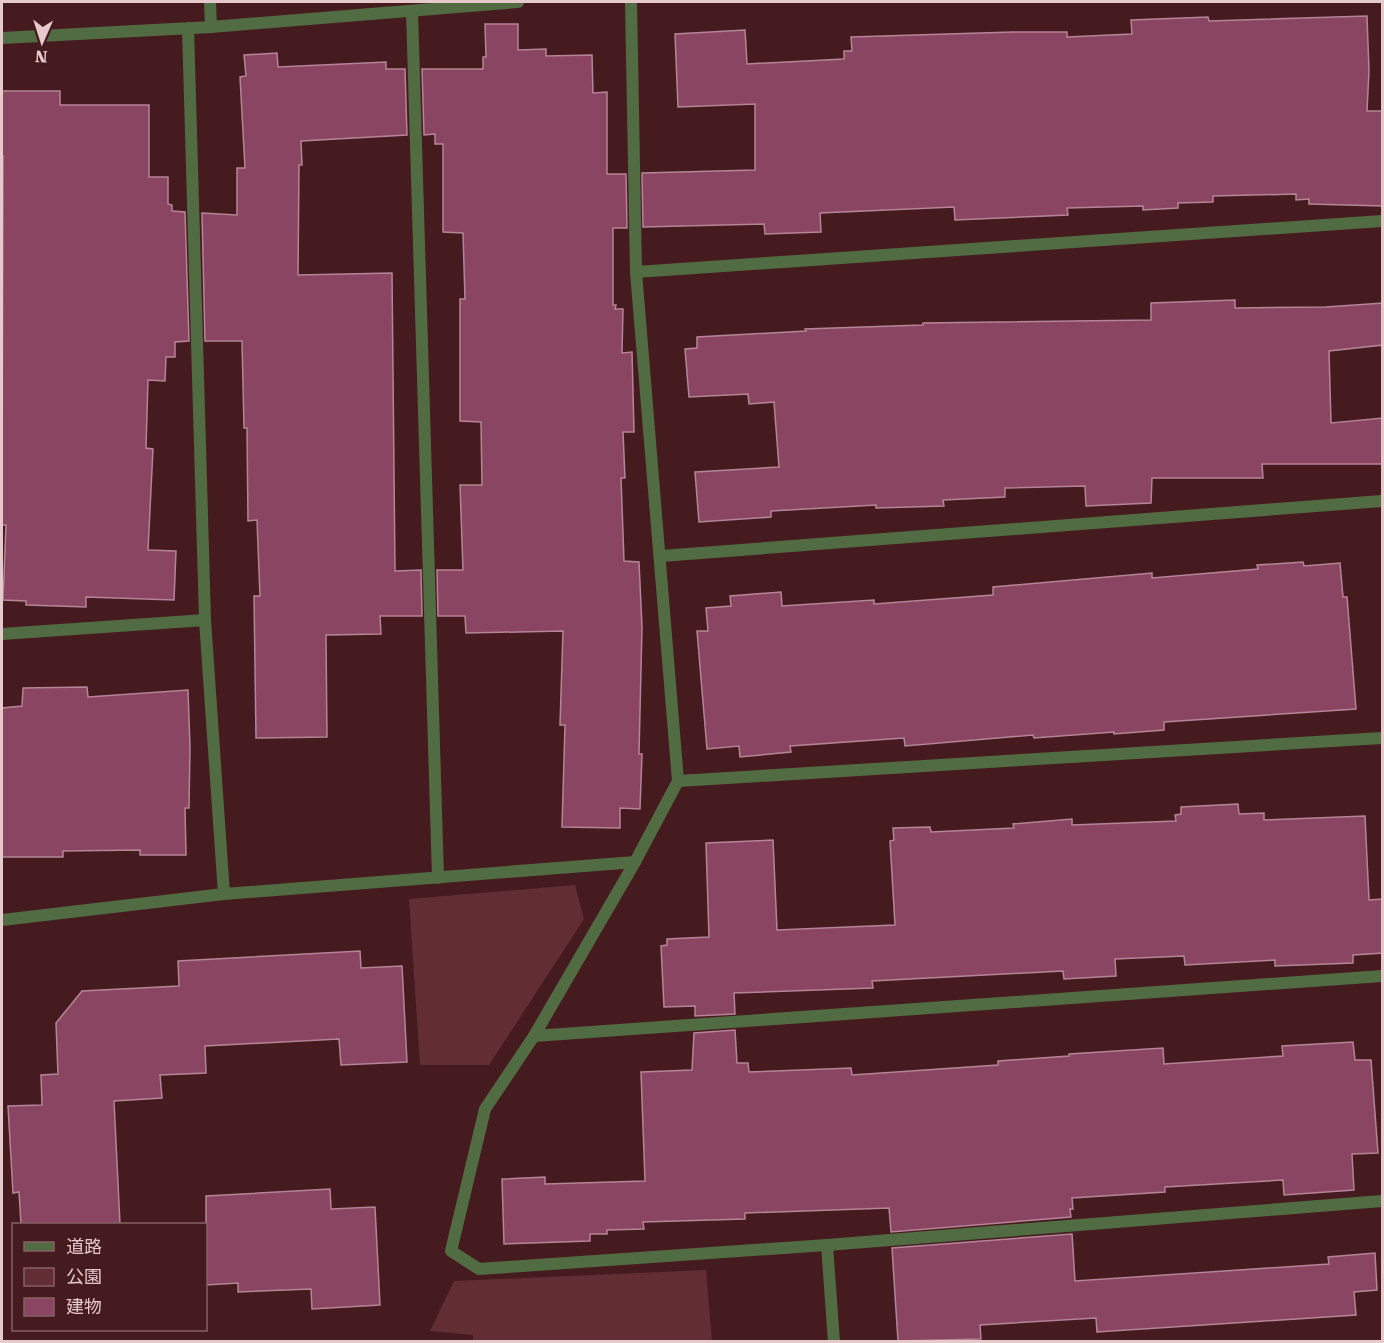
<svg xmlns="http://www.w3.org/2000/svg" width="1384" height="1343" font-family="'Roboto Serif','Noto Sans JP',serif">
	<style>
		.green { fill: #622e33 }
		.building { fill: #8a4562; stroke: #b68497; stroke-width: 1.5 }
		.lines { fill: none; stroke-linecap: round; stroke-linejoin: round }
		.minor { stroke: #516c42; stroke-width: 12 }
		.tertiary { stroke: #516c42; stroke-width: 12 }
	</style>
	<rect width="100%" height="100%" fill="#451b1f"/>
	<!-- green -->
	<path class="green" d="M575 885 584 919 489 1065H420L409 899Z
		M706 1270 712 1341 473 1342V1335L430 1331 454 1281Z"/>
	<!-- building -->
	<path class="building" d="M1367 16 1369 71 1367 111H1383V206L1309 204V199L1296 200V194L1213 196V202L1178 203V208L1143 210V206L1067 208 1068 215 955 220 954 207 820 213 821 232 765 234 764 224 643 227 642 173 755 170V104L678 107 675 34 745 30 747 64 844 59V51H852L851 37 1013 32H1067V37L1132 34 1131 20 1208 17 1209 21Z
		M485 24H518V50L546 49V56L592 55 593 93 607 92V174H626L627 228H613V305H616L615 309H623L622 353 632 352 634 432H623L625 478H621L624 561 639 562 642 627 639 754H642L640 809 620 808V828L562 827 565 725H560L563 631 466 633 465 616H438L437 570H463L460 485H482L481 422 460 421V299H465L463 233 443 232V144H435V134L424 135 422 69H483V57H486Z
		M277 53 278 67 386 62V69H405L407 135 301 141 302 165H299L298 275 392 273 395 571 421 570 422 616H380L381 634 326 635 327 737 256 738 254 596H260L257 520 248 521 247 428H244L242 341H205L202 213 237 215V168H245L240 77 246 76 244 55Z
		M2 91H60V105H149V177H168V204L172 205V211L185 212 189 341 175 342V357H166L165 381 148 380 146 448 153 449 148 550 176 551 174 600 86 597V607L26 605V601L3 600 6 525H2L3 156H2Z
		M1235 300V308L1326 307 1383 303V345L1329 351 1331 423 1383 418V464H1262L1263 478H1152L1151 503 1086 506 1085 486 1005 488V497L943 500 944 506 876 508V505L771 511V517L699 522 695 472 779 467 774 402 749 404 748 394 689 397 685 349 697 348V337L806 331 805 329 923 325V323L1151 320V303Z
		M1303 562 1304 566 1340 563 1343 597H1347L1356 709 1164 722V730L1114 734V732L1034 738 1033 735 905 746 904 738 790 746 791 752 740 757 739 746 707 749 697 631H708L706 608 731 606 730 596 781 592 782 606 874 600V604L993 595V587L1152 573V578L1258 569 1257 565Z
		M87 687 88 697 188 690 190 747 189 808H185L186 855H140V850L63 851V857H2V708L22 706 23 688Z
		M1238 804 1239 814 1264 813V820L1365 816 1369 900 1383 899V953L1353 955V963L1275 966V960L1185 965 1184 956 1115 959 1116 976 1064 979 1063 971 872 981 873 988 734 993 735 1014 695 1016V1006L664 1007 661 946 667 945V939L709 937 706 843 773 840 777 930 895 925 890 841 894 840 893 828 930 827 931 832 1014 828 1013 824 1072 819V825L1176 821 1175 815 1181 814V807Z
		M360 951 361 968 402 966 407 1062 341 1065 339 1039 205 1046 206 1073 160 1075 162 1098 114 1101 120 1224H21L19 1192 13 1193 8 1106 42 1105 41 1075 58 1074 56 1023 82 991 179 986 178 961Z
		M735 1030 737 1063H748L749 1072 851 1068 852 1075 998 1065V1061L1069 1056V1054L1163 1048 1164 1064 1283 1056 1282 1046 1353 1042 1355 1060H1371L1378 1153 1352 1154 1354 1190 1284 1195 1283 1180 1165 1187V1192L1072 1198 1073 1209H1070L1071 1217 891 1232 889 1208 745 1213V1219L643 1222 644 1229 607 1230V1234H590V1241L504 1244 502 1179 545 1177V1184L645 1181 641 1072 692 1070 694 1033Z
		M330 1189 331 1209 375 1207 380 1305 312 1309 311 1289 238 1292V1283L206 1285V1196Z
		M1072 1234 1075 1281 1329 1264 1328 1257 1375 1253 1377 1290 1354 1292 1356 1315 1097 1332 1096 1318 980 1325 981 1339 898 1341 892 1248Z"/>
	<g class="lines">
		<!-- minor -->
		<path class="minor" d="M210 2 211 27
			M412 11 438 878
			M188 28 205 620 224 894
			M2 38 211 27 518 2
			M636 272 1382 221
			M661 556 1382 501
			M2 634 205 620
			M678 781 1382 738
			M2 920 224 894 635 862
			M534 1036 1382 976
			M827 1245 1382 1201"/>
		<!-- tertiary -->
		<path class="tertiary" d="M631 2 636 272 678 781 635 862 534 1036 485 1109 451 1251 479 1269 827 1245 834 1342"/>
	</g>
	<!-- border -->
	<rect width="1384" height="1343" fill="none" stroke="#e6c9ca" stroke-width="6"/>
	<!-- legend -->
	<rect x="12" y="1223" width="195" height="108" fill="#451b1f" stroke="#856163" stroke-width="1.5"/>
	<rect x="24" y="1242" width="30" height="9" fill="#516c42" stroke="#856163" stroke-width="1.5"/>
	<text x="66" y="1253" font-size="18" fill="#e6c9ca">道路</text>
	<rect x="24" y="1268" width="30" height="18" fill="#622e33" stroke="#856163" stroke-width="1.5"/>
	<text x="66" y="1283" font-size="18" fill="#e6c9ca">公園</text>
	<rect x="24" y="1298" width="30" height="18" fill="#8a4562" stroke="#856163" stroke-width="1.5"/>
	<text x="66" y="1313" font-size="18" fill="#e6c9ca">建物</text>
	<!-- north arrow -->
	<g transform="translate(42 42) rotate(183)" stroke="#451b1f" stroke-width="4.5" paint-order="stroke">
	<path d="M0-4.5L10 22L0 15L-10 22Z" fill="#e6c9ca"/>
	<text y="-9" font-size="16" font-weight="bold" text-anchor="middle" fill="#e6c9ca">N</text>
	</g>
</svg>
